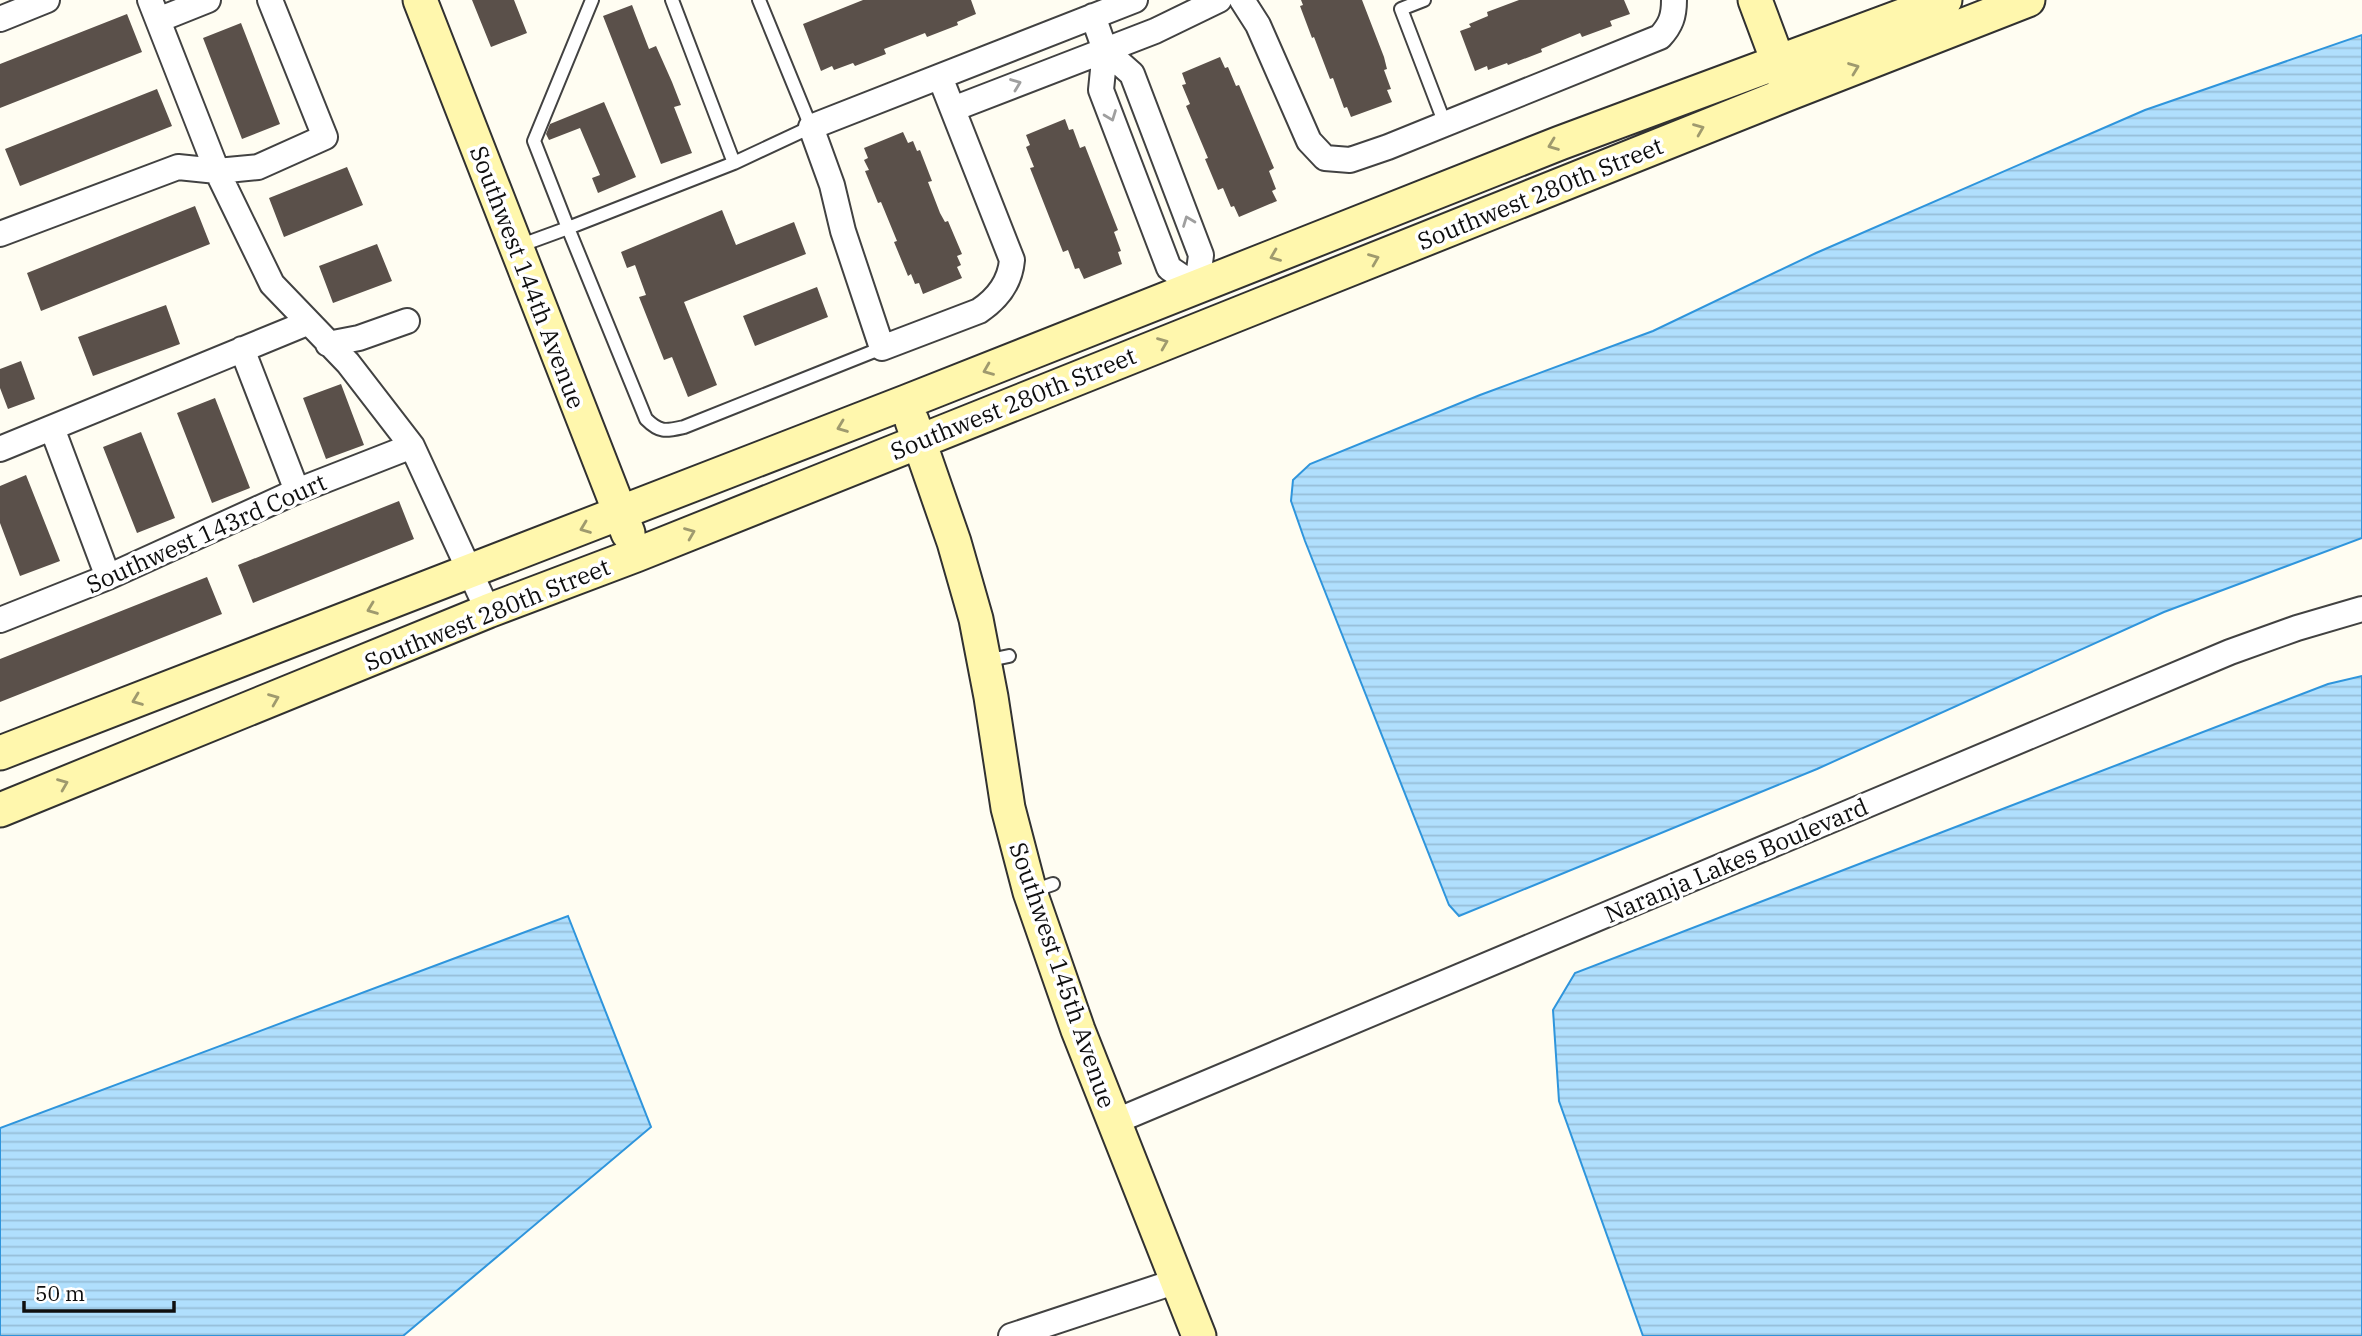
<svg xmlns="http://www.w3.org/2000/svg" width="2362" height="1336" font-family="'IBM Plex Serif',serif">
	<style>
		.water { fill: url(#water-rules); stroke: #2f95dc; stroke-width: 2 }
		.building { fill: #5a504a }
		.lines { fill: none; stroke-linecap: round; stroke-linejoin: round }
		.lane-casing { stroke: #424242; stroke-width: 16 }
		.street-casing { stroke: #424242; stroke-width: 28 }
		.secondary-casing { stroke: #313131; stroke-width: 37 }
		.lane { stroke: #fff; stroke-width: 12 }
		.street { stroke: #fff; stroke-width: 24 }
		.secondary { stroke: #fff7ad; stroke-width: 33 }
		.oneway { stroke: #9f9a6e }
		.oneway2 { stroke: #9f9f9f }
		.labels { text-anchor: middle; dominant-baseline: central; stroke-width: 7; stroke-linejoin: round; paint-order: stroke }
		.street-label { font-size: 24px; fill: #0f0f0f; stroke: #fff }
	</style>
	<defs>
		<pattern id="water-rules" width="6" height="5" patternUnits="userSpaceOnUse" patternTransform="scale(1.75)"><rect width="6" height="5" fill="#b0dffd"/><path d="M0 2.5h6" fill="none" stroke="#96bed8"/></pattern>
	</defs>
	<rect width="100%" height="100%" fill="#fffdf2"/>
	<!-- water -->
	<path class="water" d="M2362 35V538L2164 612 1817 769 1459 916 1449 905 1305 541 1291 501 1293 480 1310 464 1480 395 1653 331 1816 253 2145 110Z
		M2362 676V1336H1643L1559 1101 1553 1010 1575 973 2328 684Z
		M568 916 651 1127 403 1336H0V1128Z"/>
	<!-- building -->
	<path class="building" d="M472 0H514L527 33 491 47Z
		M863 0H971L976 14 957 22 958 25 927 37 925 33 884 49 886 54 855 66 853 63 834 70 832 66 821 71 803 24Z
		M1301 0H1362L1384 57 1387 69 1384 70 1391 89 1387 90 1392 102 1351 117 1347 107 1344 108 1333 78 1330 79 1314 37 1312 38 1300 6 1303 5Z
		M1519 0H1624L1630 14 1610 21 1612 26 1582 37 1580 33 1541 49 1542 52 1508 65 1507 63 1488 70 1487 66 1475 71 1460 31 1471 27 1469 24 1488 16 1487 12Z
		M632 5 649 49 656 46 672 82 681 105 674 107 692 153 661 164 603 16Z
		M127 14 142 52 0 108V64Z
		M241 23 280 124 242 139 203 38Z
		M1220 57 1225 68 1228 67 1236 86 1239 85 1274 168 1269 171 1276 189 1272 191 1277 201 1239 217 1234 206 1231 207 1223 188 1218 190 1205 159 1208 158 1186 106 1190 104 1182 85 1186 84 1182 73Z
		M157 89 172 126 20 186 5 149Z
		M604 102 636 177 598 193 592 178 600 175 580 128 549 140 546 134 550 124Z
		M1065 119 1069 130 1073 129 1080 148 1085 146 1118 230 1114 232 1121 251 1118 252 1122 264 1084 279 1079 268 1075 269 1068 250 1063 252 1030 168 1034 167 1026 147 1030 145 1026 135Z
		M903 132 908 143 913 141 917 151 920 150 932 181 928 182 940 213 945 222 948 221 962 254 957 256 961 265 957 267 962 278 923 294 919 283 915 284 911 274 908 276 894 242 897 241 881 202 878 203 865 171 869 170 864 160 868 158 864 148Z
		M347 167 363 205 284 237 269 198Z
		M195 206 210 244 41 311 27 273Z
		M722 210 736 245 794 222 806 254 684 302 717 385 688 397 672 357 664 360 639 297 646 295 635 265 627 268 621 252Z
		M377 244 392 281 333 303 319 266Z
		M817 287 828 317 755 346 743 316Z
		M166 305 180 344 93 376 78 337Z
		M21 361 35 399 8 409 0 388V369Z
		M341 384 364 445 326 459 303 398Z
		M215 398 250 488 212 503 177 413Z
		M141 432 175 518 137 533 103 447Z
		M26 475 60 561 20 576 0 523V486Z
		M399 501 414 539 253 603 238 565Z
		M207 577 222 614 0 702V659Z"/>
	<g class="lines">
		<defs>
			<path id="lane" d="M672 0 734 163
				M759 0 811 127 734 163 568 228 646 419C660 433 666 431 684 427L882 348
				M1424 0 1401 9 1445 124
				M516 247 568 228 534 141 592 0
				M985 661 1009 656
				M1030 892 1053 884"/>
			<path id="street" d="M150 0 217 171 272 284 348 363 412 446 488 611
				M1242 0 1258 25 1309 141 1325 158 1350 160 1388 147 1660 37C1671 25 1674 16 1674 0
				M1093 16 1105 50 1101 90 1169 268 1197 287 1201 255 1132 74 1105 50
				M0 19 47 0
				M158 20 208 0
				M940 77 1012 260C1010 283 997 299 979 311L882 348 843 231 832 185 811 127 1135 0
				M953 109 1155 31 1219 0
				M0 234 178 167 217 171 258 167 325 137 270 0
				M328 344 359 338 407 321
				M242 349 297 491
				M52 428 108 577
				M0 449 307 323
				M0 620 108 577 297 491 412 446
				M1114 1122 2230 652 2297 628 2362 609
				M1011 1336 1177 1281"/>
			<path id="secondary" d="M420 0 628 533
				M1755 0 1786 83
				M912 421 954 542 976 619 991 697 1008 808 1030 892 1078 1030 1199 1336
				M0 753 906 402 1560 143 1945 0
				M0 810 488 611 636 555 1790 93 2028 0"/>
		</defs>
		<!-- lane casing -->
		<use href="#lane" class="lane-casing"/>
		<!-- street casing -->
		<use href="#street" class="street-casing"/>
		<!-- secondary casing -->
		<use href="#secondary" class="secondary-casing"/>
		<!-- lane -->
		<use href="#lane" class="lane"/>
		<!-- street -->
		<use href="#street" class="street"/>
		<!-- secondary -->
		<use href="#secondary" class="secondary"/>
	</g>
	<!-- one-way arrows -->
	<defs><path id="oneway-chevron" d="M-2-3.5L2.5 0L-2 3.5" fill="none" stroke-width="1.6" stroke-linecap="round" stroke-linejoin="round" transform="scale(1.75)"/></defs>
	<g class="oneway">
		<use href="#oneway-chevron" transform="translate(1854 68) rotate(-21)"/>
		<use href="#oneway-chevron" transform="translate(1699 129) rotate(-22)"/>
		<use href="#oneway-chevron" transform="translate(1553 145) rotate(159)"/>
		<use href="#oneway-chevron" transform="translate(1275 256) rotate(158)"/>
		<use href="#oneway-chevron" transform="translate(1374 259) rotate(-22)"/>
		<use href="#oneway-chevron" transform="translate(1163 343) rotate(-22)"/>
		<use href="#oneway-chevron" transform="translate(988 370) rotate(158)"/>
		<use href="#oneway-chevron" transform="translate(842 427) rotate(159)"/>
		<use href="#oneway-chevron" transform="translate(585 528) rotate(159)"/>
		<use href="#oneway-chevron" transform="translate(690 533) rotate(-22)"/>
		<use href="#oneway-chevron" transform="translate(372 609) rotate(159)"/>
		<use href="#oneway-chevron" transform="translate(274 699) rotate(-22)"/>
		<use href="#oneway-chevron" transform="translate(137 700) rotate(159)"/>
		<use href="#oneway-chevron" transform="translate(63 784) rotate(-22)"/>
	</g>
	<g class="oneway2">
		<use href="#oneway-chevron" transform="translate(1016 84) rotate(-21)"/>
		<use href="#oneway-chevron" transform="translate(1111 116) rotate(69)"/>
		<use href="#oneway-chevron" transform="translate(1188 221) rotate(-111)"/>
	</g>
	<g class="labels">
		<!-- street labels -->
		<g class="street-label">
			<text transform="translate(1540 193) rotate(-22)">Southwest 280th Street</text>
			<text transform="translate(528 277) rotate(69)">Southwest 144th Avenue</text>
			<text transform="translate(1013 403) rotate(-22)">Southwest 280th Street</text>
			<text transform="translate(206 533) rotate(-24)">Southwest 143rd Court</text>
			<text transform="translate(487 614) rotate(-22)">Southwest 280th Street</text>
			<text transform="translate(1736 860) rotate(-23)">Naranja Lakes Boulevard</text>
			<text transform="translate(1063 975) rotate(71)">Southwest 145th Avenue</text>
		</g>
	</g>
	<!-- scale -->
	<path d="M24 1301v10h150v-10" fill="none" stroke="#0f0f0f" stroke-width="3.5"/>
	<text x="35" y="1301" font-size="21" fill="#0f0f0f" stroke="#ffffff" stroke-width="5" paint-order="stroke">50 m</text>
</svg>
